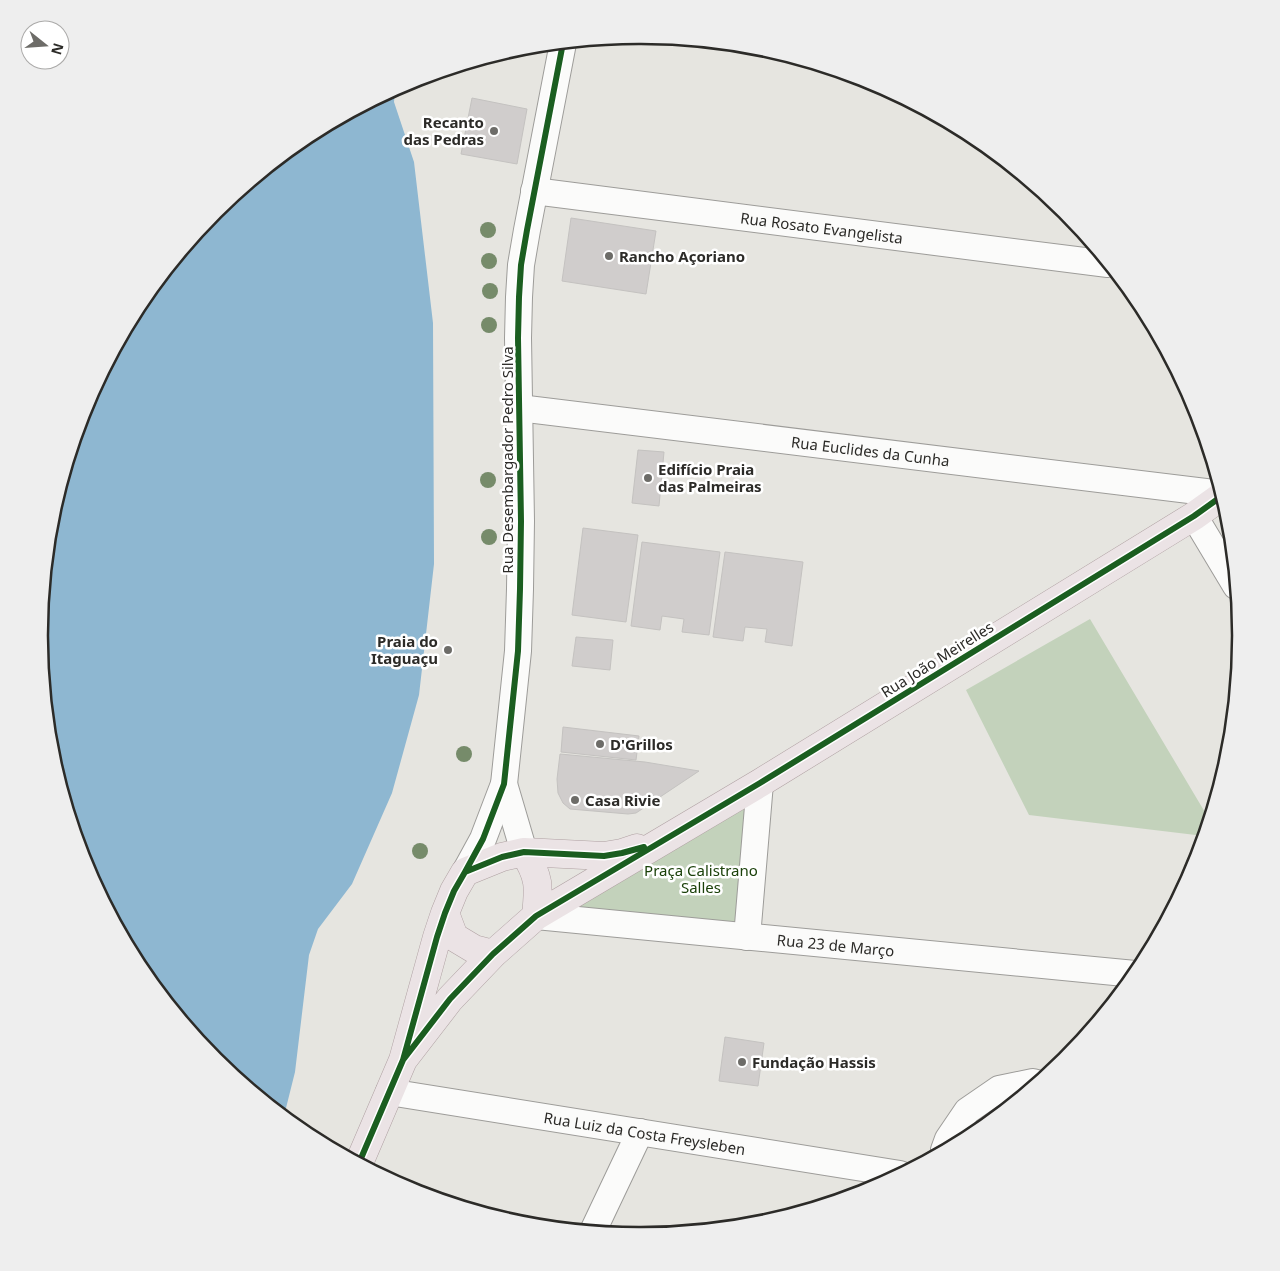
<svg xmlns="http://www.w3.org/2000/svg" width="1280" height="1271" font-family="'Noto Sans',sans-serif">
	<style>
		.green { fill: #c3d2bb }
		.water { fill: #8eb7d1 }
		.building { fill: #d0cdcc; stroke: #c4c2c0 }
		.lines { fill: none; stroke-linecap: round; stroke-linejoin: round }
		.minor-casing { stroke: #9d9c99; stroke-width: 28 }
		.major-casing { stroke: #afa0a2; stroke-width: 29 }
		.minor { stroke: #fbfbfa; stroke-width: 26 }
		.major { stroke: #ebe3e5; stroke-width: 28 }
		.cycleway-casing { stroke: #fff; stroke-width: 9 }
		.cycleway { stroke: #1b5e20; stroke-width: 6 }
		.tree { fill: #768b6a }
		.poi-dot { fill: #6d6c68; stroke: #fff; stroke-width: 2 }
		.labels { text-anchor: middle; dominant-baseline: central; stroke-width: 5; stroke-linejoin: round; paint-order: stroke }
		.poi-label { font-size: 15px; font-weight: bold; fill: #2c2b28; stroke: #fff; text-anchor: start }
		.street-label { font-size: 15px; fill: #2c2b28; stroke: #fff }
		.park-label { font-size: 15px; fill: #1b410a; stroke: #fff }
		.rim { fill: none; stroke: #2c2b28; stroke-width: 2.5 }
	</style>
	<rect width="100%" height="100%" fill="#e6e5e0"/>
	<!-- green -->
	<path class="green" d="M1090 619 1209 819 1204 836 1029 815 966 690Z
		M753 795 741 927 560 912Z"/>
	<!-- water -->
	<path class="water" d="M395 89 394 102 414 162 433 323 434 564 419 695 392 793 352 884 318 929 309 955 295 1072 284 1116 215 1060 141 969 85 865 51 752 40 635 51 518 85 405 141 302 216 211 307 136Z"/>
	<!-- building -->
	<path class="building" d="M472 98 527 109 517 164 461 154Z
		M571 218 656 231 646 294 562 281Z
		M638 450 664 452 659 506 632 503Z
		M583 528 638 535 626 622 572 615Z
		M642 542 720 552 709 635 682 632 684 619 662 616 660 630 631 626Z
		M725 552 803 562 792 646 765 642 767 629 745 627 743 641 713 637Z
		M576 637 613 640 610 670 572 666Z
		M563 727 639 736 636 760 561 752Z
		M560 754 645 762 699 771 636 813 628 814 570 809 563 803 558 793 557 779Z
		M725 1037 764 1043 758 1086 719 1081Z"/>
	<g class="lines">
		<defs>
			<g id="minor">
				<path id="s1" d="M534 191 1108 264"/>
				<path id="s2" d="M519 408 1222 494"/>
				<path d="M1194 516 1236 586"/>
				<path d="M504 784 524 852"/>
				<path d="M465 872 483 839 504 784 518 651 520 589 521 521 518 338 519 297 521 265 527 230 563 43"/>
				<path id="s3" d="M536 916 1135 974"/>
				<path d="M747 937 760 783"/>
				<path id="s4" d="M389 1092 900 1174"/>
				<path d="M944 1150 948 1139 967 1111 999 1089 1033 1082 1037 1083"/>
				<path d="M593 1231 640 1132"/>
			</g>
			<path id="major" d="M524 852C540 878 539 886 536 916
				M445 913 454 937 474 949 493 954
				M403 1060 450 999 493 954 536 916 760 783 1194 516 1222 496
				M359 1163 403 1060 437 937 445 913 454 891 465 872 502 857 524 852 604 856 622 853 637 848"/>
		</defs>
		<!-- minor casing -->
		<use href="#minor" class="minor-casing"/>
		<!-- major casing -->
		<use href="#major" class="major-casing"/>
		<!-- minor -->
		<use href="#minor" class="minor"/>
		<!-- major -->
		<use href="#major" class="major"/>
		<defs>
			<path id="cycleway" d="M465 872 483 839 504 784 518 651 520 589 521 521 518 338 519 297 521 265 527 230 563 43
				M403 1060 450 999 493 954 536 916 760 783 1194 516 1222 496
				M359 1163 403 1060 437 937 445 913 454 891 465 872 502 857 524 852 604 856 622 853 644 847"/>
		</defs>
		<!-- cycleway casing -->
		<use href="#cycleway" class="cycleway-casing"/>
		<!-- cycleway -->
		<use href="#cycleway" class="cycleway"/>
	</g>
	<!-- trees -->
	<g class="tree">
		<circle cx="488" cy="230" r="8"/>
		<circle cx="489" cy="261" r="8"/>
		<circle cx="490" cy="291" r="8"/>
		<circle cx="489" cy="325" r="8"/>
		<circle cx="488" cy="480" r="8"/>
		<circle cx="489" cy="537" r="8"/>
		<circle cx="464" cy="754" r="8"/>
		<circle cx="420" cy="851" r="8"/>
	</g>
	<!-- markers -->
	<g class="poi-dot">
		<circle cx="494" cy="131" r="5"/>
		<circle cx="609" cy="256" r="5"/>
		<circle cx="648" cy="478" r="5"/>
		<circle cx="448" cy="650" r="5"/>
		<circle cx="600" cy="744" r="5"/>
		<circle cx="575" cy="800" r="5"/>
		<circle cx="742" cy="1062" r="5"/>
	</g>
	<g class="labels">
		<!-- poi labels -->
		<g class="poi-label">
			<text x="484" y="122" text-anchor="end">Recanto<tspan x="484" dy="17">das Pedras</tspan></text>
			<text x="619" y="256">Rancho Açoriano</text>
			<text x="658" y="469">Edifício Praia<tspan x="658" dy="17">das Palmeiras</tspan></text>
			<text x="438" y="641" text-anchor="end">Praia do<tspan x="438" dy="17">Itaguaçu</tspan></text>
			<text x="610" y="744">D'Grillos</text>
			<text x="585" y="800">Casa Rivie</text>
			<text x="752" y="1062">Fundação Hassis</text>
		</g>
		<!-- street labels -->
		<g class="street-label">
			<text stroke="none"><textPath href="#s1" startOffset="290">Rua Rosato Evangelista</textPath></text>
			<text stroke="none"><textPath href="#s2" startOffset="354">Rua Euclides da Cunha</textPath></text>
			<text transform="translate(507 460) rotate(-90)">Rua Desembargador Pedro Silva</text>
			<text transform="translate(937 659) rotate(-32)">Rua João Meirelles</text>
			<text stroke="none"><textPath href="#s3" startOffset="301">Rua 23 de Março</textPath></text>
			<text stroke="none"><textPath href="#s4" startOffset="259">Rua Luiz da Costa Freysleben</textPath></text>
		</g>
		<!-- park labels -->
		<g class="park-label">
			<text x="701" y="870">Praça Calistrano<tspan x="701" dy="17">Salles</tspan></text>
		</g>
	</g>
	<!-- crop -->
	<path d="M0 0H1280V1271H0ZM639 44H641A591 591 0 0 1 1232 635V636A591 591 0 0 1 641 1227H639A591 591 0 0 1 48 636V635A591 591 0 0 1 639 44Z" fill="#eee" fill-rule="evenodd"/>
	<path class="rim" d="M639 44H641A591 591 0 0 1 1232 635V636A591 591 0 0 1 641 1227H639A591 591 0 0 1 48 636V635A591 591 0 0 1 639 44Z"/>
	<!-- north arrow -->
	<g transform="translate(45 45) rotate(107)"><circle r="24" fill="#ffffff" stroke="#abaaa9"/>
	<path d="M0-4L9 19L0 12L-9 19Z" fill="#6d6c68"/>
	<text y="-8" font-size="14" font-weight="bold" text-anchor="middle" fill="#2c2b28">N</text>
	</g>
</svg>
